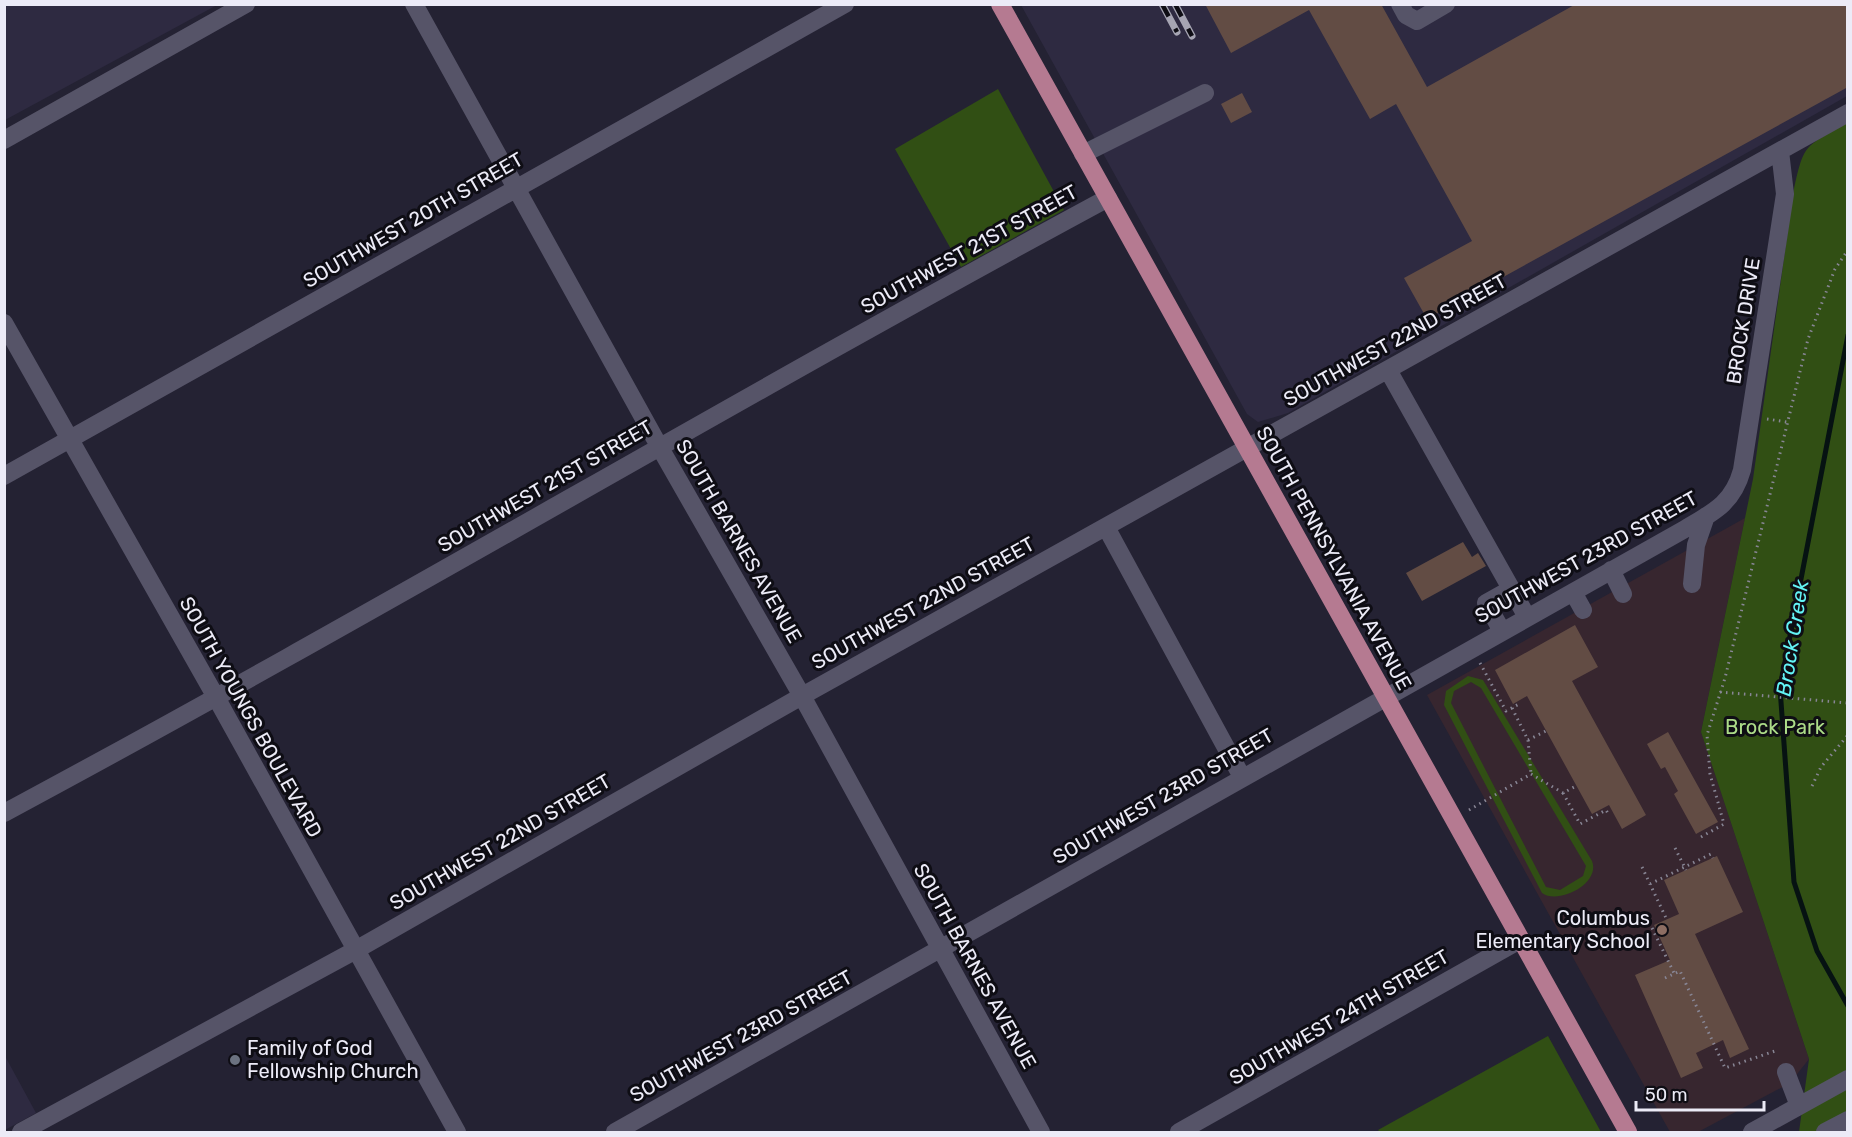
<svg xmlns="http://www.w3.org/2000/svg" width="1852" height="1137" font-family="Rubik,sans-serif">
	<style>
		.built { fill: #2e2a41 }
		.education { fill: #37262f }
		.green { fill: #314f14; fill-rule: evenodd }
		.lines { fill: none; stroke-linecap: round; stroke-linejoin: round }
		.stream { stroke: #061212; stroke-width: 5 }
		.building { fill: #624c44 }
		.path { stroke: #888695; stroke-width: 3; stroke-dasharray: 1.5 4.5; stroke-linecap: butt }
		.minor { stroke: #565468; stroke-width: 18 }
		.major { stroke: #b57a91; stroke-width: 18 }
		.rail-casing { stroke: #a6a5b3; stroke-width: 7 }
		.rail { stroke: #0e0d14; stroke-width: 4.5; stroke-dasharray: 14; stroke-linecap: butt }
		.education-dot { fill: #8d6e63; stroke: #0e0d14; stroke-width: 2 }
		.worship-dot { fill: #6b7280; stroke: #0e0d14; stroke-width: 2 }
		.labels { text-anchor: middle; dominant-baseline: central; stroke-width: 6; stroke-linejoin: round; paint-order: stroke }
		.street-label { font-size: 20px; fill: #ecebf7; stroke: #0e0d14 }
		.park-label { font-size: 20px; fill: #acdc88; stroke: #0e0d14 }
		.poi-label { font-size: 20px; fill: #ecebf7; stroke: #0e0d14; text-anchor: end }
		.water-label { font-size: 21px; font-style: italic; fill: #63f4f6; stroke: #0e0d14 }
	</style>
	<rect width="100%" height="100%" fill="#242233"/>
	<!-- built -->
	<path class="built" d="M5 4H217V5L5 120Z
		M1021 5H1847V96L1288 413 1258 422 1247 414Z
		M5 1056 36 1113 5 1130H4Z"/>
	<!-- education -->
	<path class="education" d="M1745 518 1701 732 1809 1059 1790 1083 1698 1132H1670L1427 695Z"/>
	<!-- green -->
	<path class="green" d="M998 89 1064 210 961 267 895 149Z
		M1847 123V1132H1799L1809 1059 1701 732 1753 479 1793 194C1804 143 1803 148 1847 123Z
		M1468 676 1483 680 1592 861C1601 884 1558 905 1542 893L1444 705 1446 691ZM1471 682 1481 688 1586 866 1583 876 1560 890 1546 887 1451 703 1454 691Z
		M1548 1036 1601 1132H1380L1378 1130Z"/>
	<g class="lines">
		<!-- stream -->
		<path class="stream" d="M1848 335 1780 688 1794 882 1817 951 1848 1006"/>
	</g>
	<!-- building -->
	<path class="building" d="M1205 4H1381L1427 87 1576 4H1848V87L1427 319 1404 278 1472 241 1396 104 1370 119 1309 10 1231 53Z
		M1242 93 1252 112 1231 123 1221 104Z
		M1463 542 1472 557 1478 553 1486 566 1422 601 1406 573Z
		M1575 625 1598 667 1572 681 1646 815 1622 829 1609 805 1592 814 1527 696 1513 704 1495 670Z
		M1668 732 1718 822 1696 834 1674 794 1678 791 1665 767 1661 769 1647 744Z
		M1717 856 1743 912 1695 934 1749 1049 1730 1058 1723 1040 1696 1053 1703 1068 1681 1078 1635 975 1670 960 1654 925 1679 914 1664 880Z"/>
	<g class="lines">
		<!-- path -->
		<path class="path" d="M1767 419 1787 422
			M1480 663 1506 711 1519 704
			M1720 692 1848 703
			M1512 708 1528 740 1531 774
			M1528 740 1546 731
			M1531 774 1563 793 1576 786
			M1812 786 1821 767 1848 735
			M1563 793 1580 824 1606 810 1609 815
			M1469 810 1531 774
			M1701 837 1724 824 1710 774 1707 735 1725 678 1808 339 1835 269 1848 250
			M1675 848 1686 870
			M1642 867 1666 918
			M1650 884 1711 854 1713 858
			M1652 928 1674 973
			M1665 978 1680 971 1725 1068 1778 1050"/>
		<!-- minor -->
		<path class="minor" d="M414 4 659 446 802 696 1041 1132
			M1400 4 1406 15 1417 21 1446 4
			M4 140 246 4
			M1083 154 1205 93
			M4 323 217 699 457 1132
			M1388 370 1527 617
			M4 476 845 4
			M1106 527 1242 777
			M1611 570 1623 594
			M1692 584 1696 545 1706 516
			M1573 592 1583 610
			M1502 631 1486 603 1511 589
			M4 813C375 614 737 398 1108 198
			M1786 1072 1799 1106
			M21 1132 354 951 802 696 1848 113
			M615 1132 1685 529C1714 512 1733 503 1742 470L1785 194 1780 151
			M1179 1132 1520 940
			M1752 1132 1848 1079
			M1825 1132 1848 1120"/>
		<!-- major -->
		<path class="major" d="M1000 4 1628 1132"/>
		<defs>
			<path id="rail" d="M1162 4 1177 32
				M1175 4 1192 36"/>
		</defs>
		<!-- rail casing -->
		<use href="#rail" class="rail-casing"/>
		<!-- rail -->
		<use href="#rail" class="rail"/>
	</g>
	<!-- markers -->
	<circle class="education-dot" cx="1662" cy="930" r="6"/>
	<circle class="worship-dot" cx="235" cy="1060" r="6"/>
	<g class="labels">
		<!-- street labels -->
		<g class="street-label">
			<text transform="translate(413 220) rotate(-30)">SOUTHWEST 20TH STREET</text>
			<text transform="translate(969 249) rotate(-29)">SOUTHWEST 21ST STREET</text>
			<text transform="translate(1743 321) rotate(-81)">BROCK DRIVE</text>
			<text transform="translate(1395 340) rotate(-29)">SOUTHWEST 22ND STREET</text>
			<text transform="translate(545 486) rotate(-30)">SOUTHWEST 21ST STREET</text>
			<text transform="translate(739 541) rotate(60)">SOUTH BARNES AVENUE</text>
			<text transform="translate(1586 557) rotate(-29)">SOUTHWEST 23RD STREET</text>
			<text transform="translate(1334 558) rotate(61)">SOUTH PENNSYLVANIA AVENUE</text>
			<text transform="translate(923 603) rotate(-29)">SOUTHWEST 22ND STREET</text>
			<text transform="translate(251 717) rotate(61)">SOUTH YOUNGS BOULEVARD</text>
			<text transform="translate(1163 796) rotate(-30)">SOUTHWEST 23RD STREET</text>
			<text transform="translate(500 842) rotate(-30)">SOUTHWEST 22ND STREET</text>
			<text transform="translate(975 966) rotate(61)">SOUTH BARNES AVENUE</text>
			<text transform="translate(1339 1017) rotate(-30)">SOUTHWEST 24TH STREET</text>
			<text transform="translate(741 1036) rotate(-29)">SOUTHWEST 23RD STREET</text>
		</g>
		<!-- park labels -->
		<g class="park-label">
			<text x="1775" y="727">Brock Park</text>
		</g>
		<!-- poi labels -->
		<g class="poi-label">
			<text x="1650" y="918">Columbus<tspan x="1650" dy="23">Elementary School</tspan></text>
			<text x="247" y="1048" text-anchor="start">Family of God<tspan x="247" dy="23">Fellowship Church</tspan></text>
		</g>
		<!-- water labels -->
		<g class="water-label">
			<text transform="translate(1792 638) rotate(-81)">Brock Creek</text>
		</g>
	</g>
	<!-- border -->
	<rect width="1852" height="1137" fill="none" stroke="#ecebf7" stroke-width="12"/>
	<!-- scale -->
	<path d="M1636 1101v9h128v-9" fill="none" stroke="#ecebf7" stroke-width="3"/>
	<text x="1645" y="1101" font-size="18" fill="#ecebf7" stroke="#0e0d14" stroke-width="4.5" paint-order="stroke">50 m</text>
</svg>
